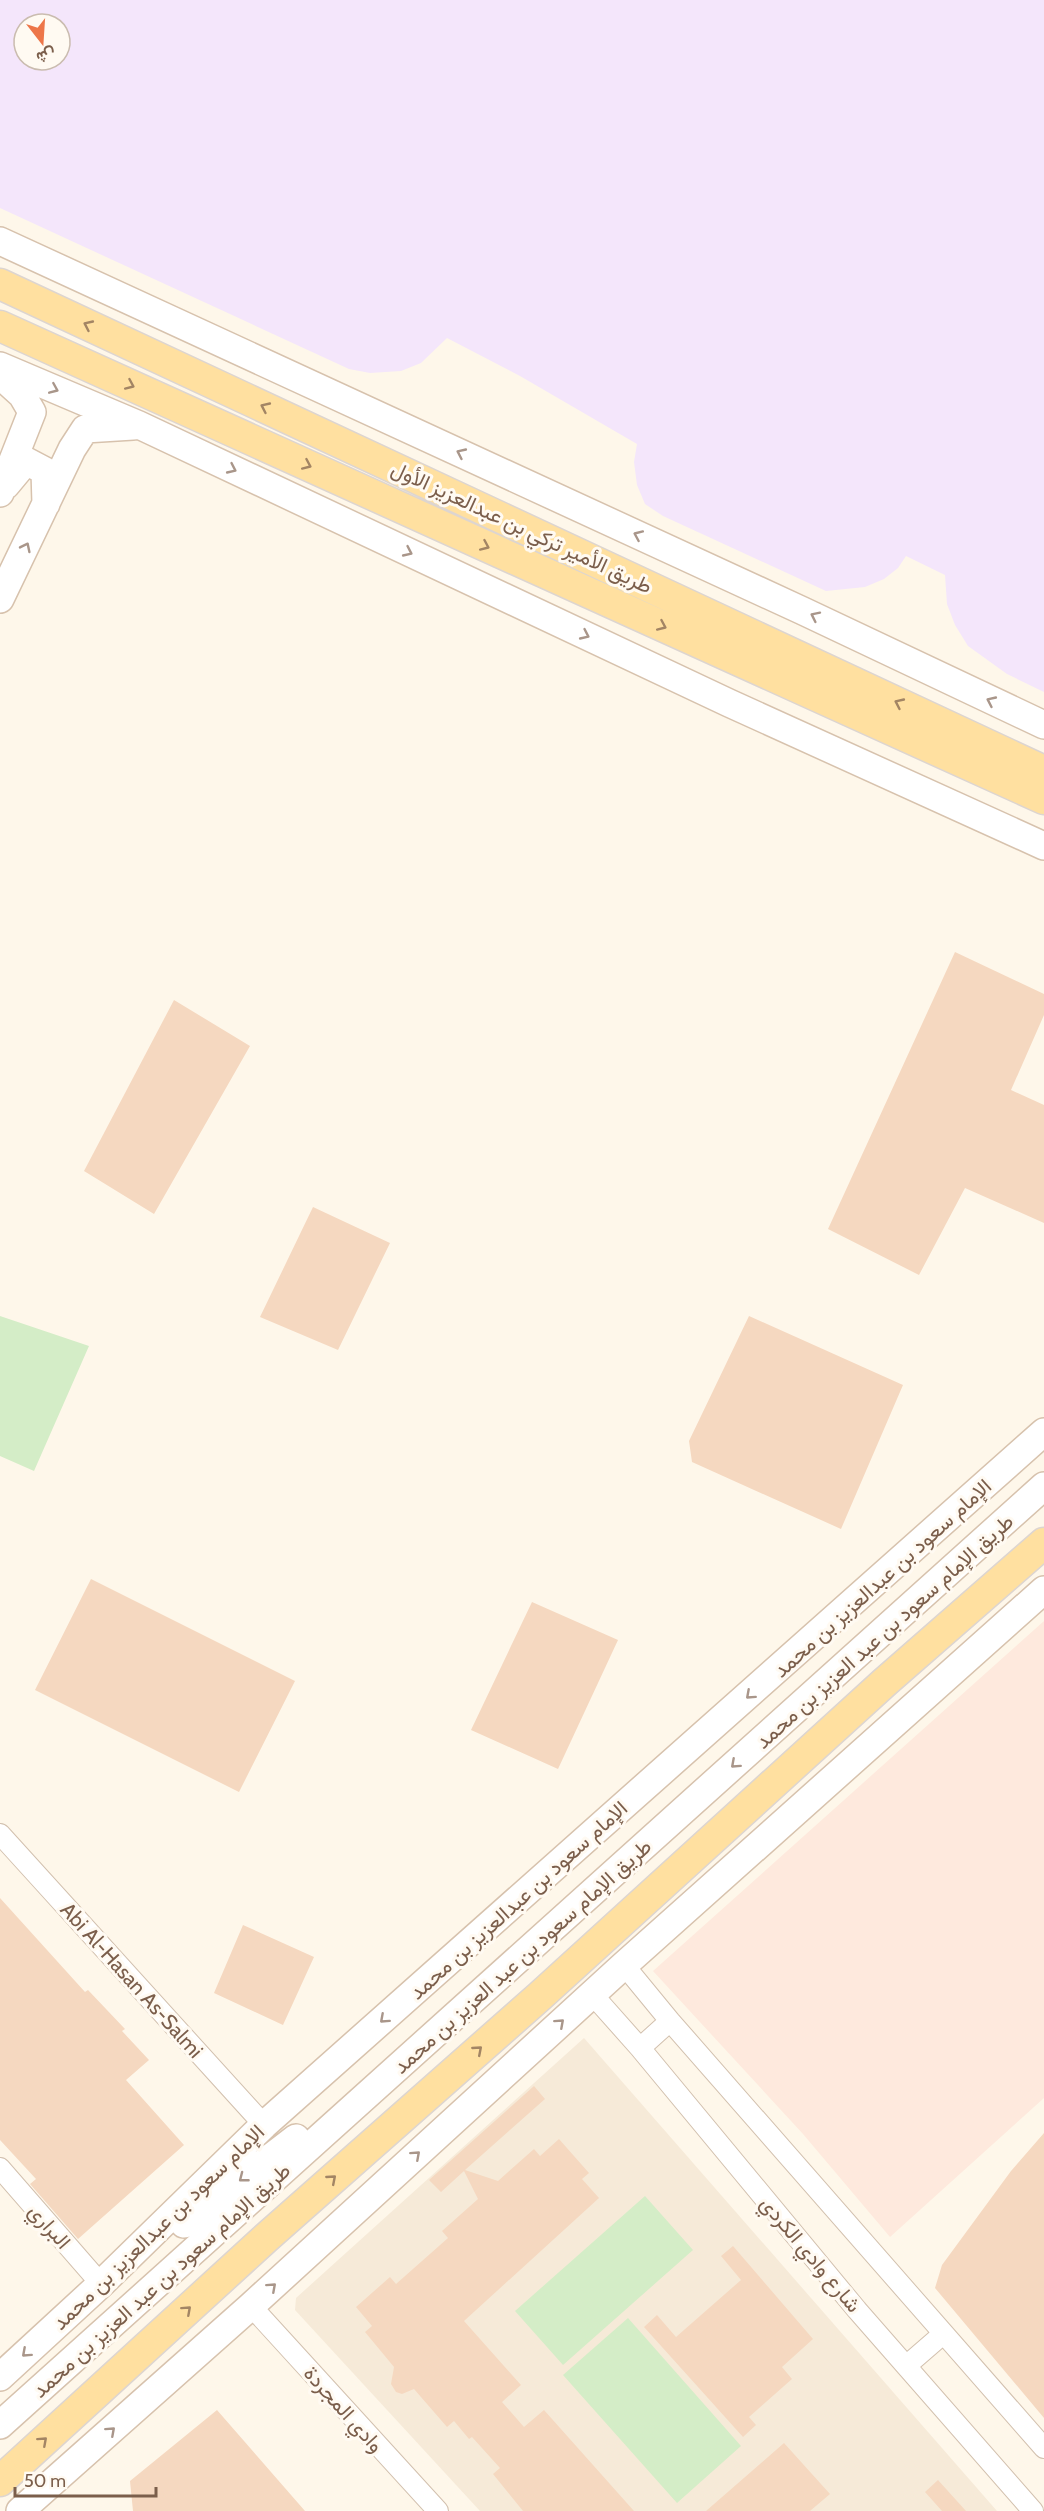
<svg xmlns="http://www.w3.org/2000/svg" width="1044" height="2511" font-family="Cabin,Vazirmatn,sans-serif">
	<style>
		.residential { fill: #f6ead8 }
		.commercial { fill: #fee9dd }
		.education { fill: #f4e6fb; fill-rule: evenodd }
		.green { fill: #d4edc7 }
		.building { fill: #f5d8c0 }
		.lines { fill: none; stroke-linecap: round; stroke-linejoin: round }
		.street-casing { stroke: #d2c0ae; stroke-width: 22 }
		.secondary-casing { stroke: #d7c2ad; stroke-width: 30 }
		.primary-casing { stroke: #ddd5d0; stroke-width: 33 }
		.street { stroke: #fff; stroke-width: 20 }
		.secondary { stroke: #fff; stroke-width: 27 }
		.primary { stroke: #ffe0a0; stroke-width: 30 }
		.oneway { stroke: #a38564 }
		.oneway2 { stroke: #a9968a }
		.labels { text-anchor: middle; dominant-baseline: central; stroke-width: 6; stroke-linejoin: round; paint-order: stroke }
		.street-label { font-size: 21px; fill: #7b5e4b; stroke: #fffaf2 }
	</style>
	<rect width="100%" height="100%" fill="#fef7ea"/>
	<!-- residential -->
	<path class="residential" d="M584 2038 997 2511H480L295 2310 296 2298Z"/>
	<!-- commercial -->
	<path class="commercial" d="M1044 1621V2098L890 2237 803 2134 653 1971Z"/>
	<!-- education -->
	<path class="education" d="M0 0H1044V692L1007 674 968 646 955 625 947 604 945 575 906 556 898 568 884 579 865 587 826 591 663 516 645 504 637 485 634 462 637 444 520 376 447 338 421 363 401 371 370 373 349 369 0 208ZM24 24H60V60H24Z"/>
	<!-- green -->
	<path class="green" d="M0 1316 89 1346 34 1471 0 1456Z
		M645 2196 693 2250 563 2365 515 2311Z
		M628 2318 741 2446 677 2503 563 2375Z"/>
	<!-- building -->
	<path class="building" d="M955 952 1044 994V1015L1011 1090 1044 1105V1223L965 1188 919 1275 828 1229Z
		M174 1000 250 1046 154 1214 84 1171Z
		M313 1207 390 1243 338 1350 260 1317Z
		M749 1316 903 1385 841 1529 692 1462 689 1441Z
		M91 1579 295 1681 239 1792 35 1690Z
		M532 1602 618 1640 558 1769 471 1730Z
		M0 1898 85 1992 88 1990 125 2029 122 2031 149 2060 126 2080 184 2145 78 2239 30 2184 36 2179 0 2140Z
		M243 1925 314 1957 283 2025 214 1993Z
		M534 2086 545 2099 465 2170 498 2181 534 2149 540 2156 559 2139 589 2173 582 2179 599 2198 464 2321 521 2385 502 2402 524 2427 544 2410 634 2511H523L493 2474 500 2468 472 2437 469 2439 454 2421 447 2427 414 2389 402 2394 396 2392 391 2384 394 2367 365 2332 372 2326 356 2307 390 2277 396 2284 448 2238 442 2231 478 2199 464 2171 441 2192 429 2180Z
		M1044 2133V2418L935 2288 942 2265 1011 2171Z
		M733 2246 813 2339 782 2367 792 2379 749 2417 756 2425 743 2437 644 2327 657 2315 676 2337 741 2280 721 2256Z
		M217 2410 305 2511H133L130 2481Z
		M784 2443 830 2494 810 2511H706Z
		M938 2480 966 2511H942L925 2492Z"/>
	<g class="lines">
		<defs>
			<path id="street" d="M0 1834 264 2125
				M624 1965 670 2021 1044 2448
				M592 1994 640 2048 857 2310 1033 2511
				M640 2048 670 2021
				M0 2168 101 2284
				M251 2306 438 2511
				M906 2366 943 2334"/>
			<path id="secondary" d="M0 241 803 611 1044 725
				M0 366 139 425 729 703 1044 846
				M0 375 22 395 32 412 0 493
				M6 485 26 461 45 471 46 504
				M0 599 72 449 85 429 133 426
				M184 2224 296 2138
				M0 2377 101 2284 264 2125 1044 1432
				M0 2425 1044 1486
				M20 2511 251 2306 624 1965 1044 1590"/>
			<path id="primary" d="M0 284 1044 771
				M0 326 1044 799
				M0 2481 267 2237 540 1996 885 1682 1044 1543"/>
		</defs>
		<!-- street casing -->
		<use href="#street" class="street-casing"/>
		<!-- secondary casing -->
		<use href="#secondary" class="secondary-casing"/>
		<!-- primary casing -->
		<use href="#primary" class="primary-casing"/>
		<!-- street -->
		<use href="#street" class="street"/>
		<!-- secondary -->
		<use href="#secondary" class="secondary"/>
		<!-- primary -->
		<use href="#primary" class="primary"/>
	</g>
	<!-- one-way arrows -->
	<defs><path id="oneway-chevron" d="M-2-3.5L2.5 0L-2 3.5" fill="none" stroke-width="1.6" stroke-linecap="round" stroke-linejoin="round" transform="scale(1.5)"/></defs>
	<g class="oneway">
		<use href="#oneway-chevron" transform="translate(88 325) rotate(-155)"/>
		<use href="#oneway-chevron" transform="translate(130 385) rotate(24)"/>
		<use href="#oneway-chevron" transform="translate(265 407) rotate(-155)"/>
		<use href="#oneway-chevron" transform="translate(307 465) rotate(24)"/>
		<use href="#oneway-chevron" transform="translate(485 546) rotate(24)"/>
		<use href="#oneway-chevron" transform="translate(662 626) rotate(24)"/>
		<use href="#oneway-chevron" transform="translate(899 703) rotate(-155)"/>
		<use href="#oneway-chevron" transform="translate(478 2050) rotate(-41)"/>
		<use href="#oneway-chevron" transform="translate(332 2179) rotate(-41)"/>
		<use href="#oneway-chevron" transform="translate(187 2310) rotate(-42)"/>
		<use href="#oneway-chevron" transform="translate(43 2441) rotate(-42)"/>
	</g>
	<g class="oneway2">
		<use href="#oneway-chevron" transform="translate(54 389) rotate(23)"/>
		<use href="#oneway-chevron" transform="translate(461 453) rotate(-155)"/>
		<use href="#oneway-chevron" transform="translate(232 469) rotate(25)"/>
		<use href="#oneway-chevron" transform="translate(638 535) rotate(-156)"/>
		<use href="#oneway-chevron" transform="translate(26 547) rotate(-64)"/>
		<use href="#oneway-chevron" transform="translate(408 552) rotate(25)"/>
		<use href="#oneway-chevron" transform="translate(815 616) rotate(-154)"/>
		<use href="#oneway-chevron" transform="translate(585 635) rotate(25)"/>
		<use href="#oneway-chevron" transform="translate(991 701) rotate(-155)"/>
		<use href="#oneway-chevron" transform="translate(750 1695) rotate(138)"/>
		<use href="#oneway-chevron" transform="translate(735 1764) rotate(138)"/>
		<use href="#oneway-chevron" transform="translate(384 2019) rotate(138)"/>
		<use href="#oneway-chevron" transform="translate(560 2023) rotate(-42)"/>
		<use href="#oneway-chevron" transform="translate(416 2155) rotate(-42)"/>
		<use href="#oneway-chevron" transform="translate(243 2178) rotate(142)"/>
		<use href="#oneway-chevron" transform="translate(272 2287) rotate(-42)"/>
		<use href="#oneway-chevron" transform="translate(26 2353) rotate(138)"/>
		<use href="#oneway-chevron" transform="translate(111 2431) rotate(-42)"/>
	</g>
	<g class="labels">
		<!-- street labels -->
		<g class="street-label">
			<text transform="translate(522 527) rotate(25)">طريق الأمير تركي بن عبدالعزيز الأول</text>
			<text transform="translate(882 1578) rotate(-42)">الإمام سعود بن عبدالعزيز بن محمد</text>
			<text transform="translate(884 1631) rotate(-42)">طريق الإمام سعود بن عبد العزيز بن محمد</text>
			<text transform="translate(518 1900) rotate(-42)">الإمام سعود بن عبدالعزيز بن محمد</text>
			<text transform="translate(522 1956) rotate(-42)">طريق الإمام سعود بن عبد العزيز بن محمد</text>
			<text transform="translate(132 1980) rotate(48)">Abi Al-Hasan As-Salmi</text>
			<text transform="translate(50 2226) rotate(49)">البراري</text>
			<text transform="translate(158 2227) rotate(-44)">الإمام سعود بن عبدالعزيز بن محمد</text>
			<text transform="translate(811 2254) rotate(50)">شارع وادي الكردي</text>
			<text transform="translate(161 2280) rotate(-42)">طريق الإمام سعود بن عبد العزيز بن محمد</text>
			<text transform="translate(344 2409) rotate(48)">وادي المجردة</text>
		</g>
	</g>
	<!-- north arrow -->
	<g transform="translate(42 42) rotate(163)"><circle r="28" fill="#fffaf2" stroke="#cabcaf" stroke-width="1.5"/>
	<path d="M0-4.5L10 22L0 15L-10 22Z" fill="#ed7649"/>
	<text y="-9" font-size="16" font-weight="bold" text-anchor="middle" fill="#7b5e4b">ش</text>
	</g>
	<!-- scale -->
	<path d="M15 2487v9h141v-9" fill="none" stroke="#7b5e4b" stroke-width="3"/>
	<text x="24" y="2487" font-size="18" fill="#7b5e4b" stroke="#fffaf2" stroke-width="4.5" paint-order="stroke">50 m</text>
</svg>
